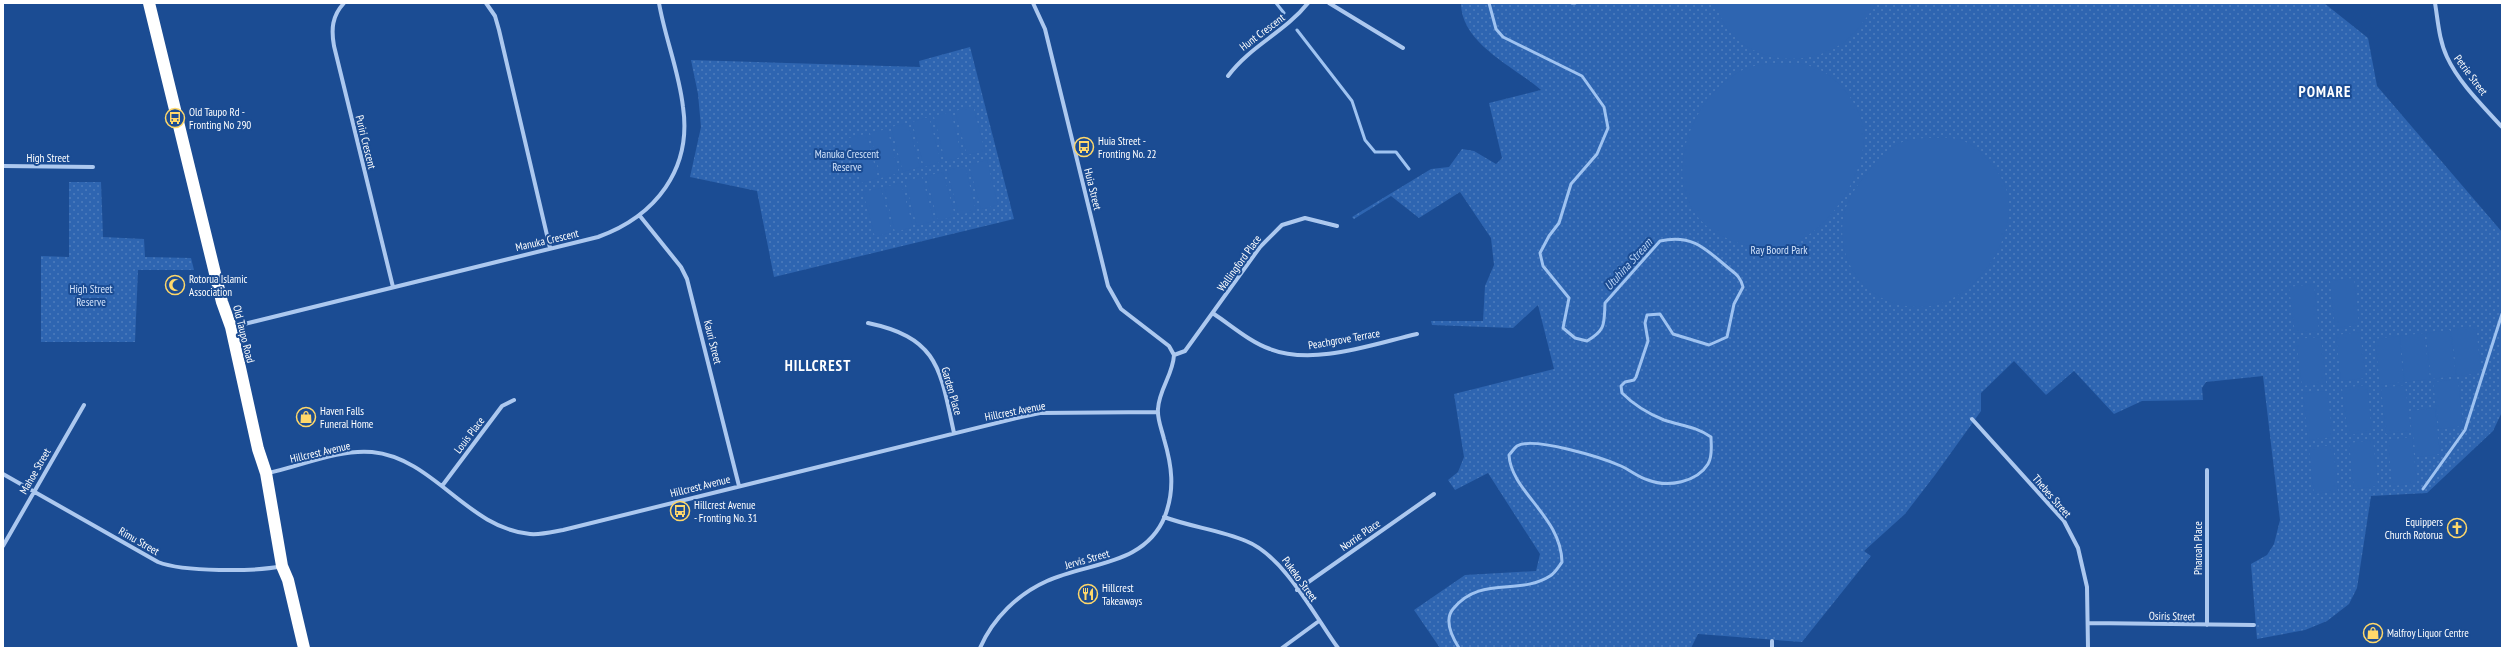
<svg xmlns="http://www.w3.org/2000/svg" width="2505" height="651" font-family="'PT Sans Narrow',sans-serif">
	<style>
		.grass { fill: url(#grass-dots) }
		.pitch { fill: #2e65b1 }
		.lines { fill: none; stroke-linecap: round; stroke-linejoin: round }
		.stream { stroke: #9fc3f1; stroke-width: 3 }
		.street { stroke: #acc8ef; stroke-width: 4 }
		.highway { stroke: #fff; stroke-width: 12 }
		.labels { text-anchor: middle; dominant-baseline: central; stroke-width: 4; stroke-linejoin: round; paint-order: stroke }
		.street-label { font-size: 11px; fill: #fff; stroke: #1b4c93 }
		.poi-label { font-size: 11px; fill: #fff; stroke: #1b4c93; text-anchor: start }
		.park-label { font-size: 11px; fill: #d2e3fb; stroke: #1b4c93 }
		.water-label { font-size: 12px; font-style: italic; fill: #b8d3f6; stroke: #1b4c93 }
		.district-label { font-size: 15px; font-weight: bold; letter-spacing: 1px; fill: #fff; stroke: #1b4c93 }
	</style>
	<defs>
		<pattern id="grass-dots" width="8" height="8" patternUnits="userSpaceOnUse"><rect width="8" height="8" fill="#2e65b1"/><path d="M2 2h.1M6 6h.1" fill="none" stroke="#4d7cbd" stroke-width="1.8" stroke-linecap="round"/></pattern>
	</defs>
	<rect width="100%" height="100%" fill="#1b4c93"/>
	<!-- grass -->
	<path class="grass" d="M1461 3H2324L2368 38 2377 86 2502 232V412L2493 431 2427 493 2371 496 2357 588 2349 604 2327 621 2305 630 2257 639 2251 564 2267 555 2274 544 2280 520 2263 376 2206 382 2202 388 2203 400 2142 401 2114 414 2074 371 2046 395 2014 361 1981 393V411L1935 475 1905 514 1864 551 1871 556 1802 642 1698 634 1691 648H1440L1414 610 1465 575 1536 571 1540 554 1488 473 1455 490 1448 480 1458 472 1464 457 1454 394 1554 369 1538 305 1513 328 1432 325 1431 321H1483L1485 286 1494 265 1491 238 1460 192 1419 218 1391 196 1354 219 1352 217 1431 169 1449 167 1462 149 1474 151 1496 164 1502 158 1489 103 1541 90C1515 67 1461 44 1461 3Z
		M970 47 1014 219 774 277 757 191 690 177 701 127 698 94 691 60 920 67 919 61Z
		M69 182H101L103 237 144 239 145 257 191 258 194 270H138L135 342H41V256L69 257Z"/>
	<!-- pitch -->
	<path class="pitch" d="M1715 3H1877C1866 18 1854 37 1838 46 1805 66 1757 63 1731 33 1723 24 1719 13 1715 3Z
		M1795 63C1815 65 1829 73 1842 87 1853 100 1863 116 1864 133 1866 176 1825 240 1780 247 1759 250 1740 245 1722 236 1653 201 1684 103 1739 72 1755 62 1777 64 1795 63Z
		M973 106 985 151 967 155 955 111Z
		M951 112 962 157 945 161 934 116Z
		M929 117 941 162 924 167 912 122Z
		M908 123 920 167 903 172 891 127Z
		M887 129 899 173 881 178 870 133Z
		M866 134 878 178 861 183 849 138Z
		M1926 138C1936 138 1946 137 1956 139 1969 141 1980 150 1988 160 1999 171 2008 187 2009 203 2011 251 1967 309 1916 307 1867 305 1834 262 1844 214 1848 198 1858 184 1868 172 1878 159 1889 146 1905 141 1911 139 1919 139 1926 138Z
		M987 160 998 205 981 209 969 165Z
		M965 166 976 211 959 215 947 170Z
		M943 172 955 216 938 221 926 176Z
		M922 177 934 221 917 226 905 181Z
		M901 183 913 227 895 232 884 187Z
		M881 188 892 232 875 237 863 192Z
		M2354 278 2359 325 2335 328 2330 281Z
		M2314 284 2319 331 2295 333 2289 287Z
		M2476 326 2481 373 2457 376 2451 329Z
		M2450 330 2456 376 2431 379 2426 333Z
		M2360 332 2366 378 2341 381 2336 335Z
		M2424 333 2430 379 2405 382 2400 336Z
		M2399 336 2404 382 2380 385 2375 339Z
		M2321 337 2326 383 2302 386 2296 339Z
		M2458 379 2463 426 2439 429 2433 382Z
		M2367 385 2372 432 2348 435 2342 388Z
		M2405 385 2411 431 2386 434 2381 388Z
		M2327 391 2333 437 2308 440 2303 393Z
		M2435 408 2440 454 2416 457 2410 411Z
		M2412 437 2417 483 2393 486 2387 440Z
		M2373 440 2378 486 2354 489 2349 443Z
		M2333 445 2338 491 2314 494 2309 448Z"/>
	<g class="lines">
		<!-- stream -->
		<path class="stream" d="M1276 3 1284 13
			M1572 3H1575
			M1297 30 1352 101 1365 140 1375 152H1396L1409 169
			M2423 489 2465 430 2502 314
			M1459 648C1452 637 1444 620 1453 609 1480 575 1519 596 1550 576 1555 573 1559 566 1562 562 1561 516 1511 492 1509 455 1512 452 1514 448 1517 446 1533 436 1603 458 1621 466 1630 470 1638 477 1648 480 1668 488 1697 482 1708 464 1713 456 1711 445 1711 437 1695 426 1682 426 1664 420 1649 414 1633 404 1622 393L1621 386 1625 382 1634 380 1636 377 1648 341 1645 323 1647 315 1660 314 1673 334 1709 345 1727 337 1734 304 1743 287C1740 275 1734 273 1726 266 1704 247 1690 234 1660 241L1605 303C1604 324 1606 330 1587 341L1575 338 1563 328 1569 298 1543 266 1540 253 1549 236 1559 223 1571 184 1597 154 1608 128 1604 107 1582 76 1503 37 1496 29 1489 3"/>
		<!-- street -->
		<path class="street" d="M344 3C332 16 331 29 334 46L393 287
			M486 3 495 16 499 30 550 248
			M1033 3 1045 29 1108 286 1121 309 1169 346 1174 355
			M1329 3 1403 48
			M2435 3C2438 21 2439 40 2447 57 2459 83 2483 106 2502 127
			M1228 76C1250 46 1285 32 1308 3
			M3 166 93 167
			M640 216 681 267 687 279 739 486
			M1214 314C1232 326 1250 342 1270 349 1314 366 1373 344 1417 334
			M868 323C939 338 940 369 954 433
			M232 327 598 237C656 216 692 169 683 107 679 71 665 38 659 3
			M1174 355 1185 351 1260 247 1282 225 1305 218 1337 226
			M1972 419 2064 521 2078 548 2087 587 2088 648
			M2207 470V625
			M268 473C301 466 338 449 372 452 434 458 467 528 530 534 541 535 552 532 563 530L1021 417 1040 413 1158 412
			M3 474 158 562C183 572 255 572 282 566
			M442 486 502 406 514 400
			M1164 517C1191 527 1220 530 1246 541 1284 556 1314 615 1338 648
			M3 546 84 405
			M1297 590 1434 494
			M2089 623 2254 625
			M980 648C993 618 1018 594 1047 581 1088 562 1145 566 1165 516 1175 489 1172 466 1164 439 1162 430 1157 419 1158 409 1159 389 1173 375 1174 355
			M1282 648 1319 621
			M1772 648V641"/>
		<!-- highway -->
		<path class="highway" d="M149 3 222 302 231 327 258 449 266 473 282 566 288 580 304 648"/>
	</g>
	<!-- icons -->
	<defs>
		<symbol id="bus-ring" viewBox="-11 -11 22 22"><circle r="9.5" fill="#1b4c93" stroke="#ffd86a" stroke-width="1.5"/><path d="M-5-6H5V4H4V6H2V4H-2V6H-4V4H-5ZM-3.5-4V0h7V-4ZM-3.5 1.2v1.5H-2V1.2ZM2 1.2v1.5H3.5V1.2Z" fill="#ffd86a"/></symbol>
		<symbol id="mosque-ring" viewBox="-11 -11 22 22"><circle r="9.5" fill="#1b4c93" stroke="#ffd86a" stroke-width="1.5"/><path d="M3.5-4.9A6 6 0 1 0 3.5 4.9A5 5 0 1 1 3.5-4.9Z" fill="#ffd86a"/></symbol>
		<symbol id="shop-ring" viewBox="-11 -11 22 22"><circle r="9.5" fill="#1b4c93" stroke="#ffd86a" stroke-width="1.5"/><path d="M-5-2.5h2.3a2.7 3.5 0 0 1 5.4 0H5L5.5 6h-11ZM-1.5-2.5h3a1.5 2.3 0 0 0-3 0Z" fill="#ffd86a"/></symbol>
		<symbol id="church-ring" viewBox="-11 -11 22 22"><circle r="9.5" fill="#1b4c93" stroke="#ffd86a" stroke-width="1.5"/><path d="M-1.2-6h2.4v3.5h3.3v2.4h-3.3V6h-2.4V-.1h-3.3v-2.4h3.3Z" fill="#ffd86a"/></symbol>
		<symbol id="restaurant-ring" viewBox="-11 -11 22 22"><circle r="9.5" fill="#1b4c93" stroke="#ffd86a" stroke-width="1.5"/><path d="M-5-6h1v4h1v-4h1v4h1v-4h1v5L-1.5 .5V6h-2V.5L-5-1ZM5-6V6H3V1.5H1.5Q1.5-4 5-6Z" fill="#ffd86a"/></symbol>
	</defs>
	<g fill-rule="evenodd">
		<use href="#bus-ring" x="164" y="107" width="22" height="22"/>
		<use href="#bus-ring" x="1073" y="136" width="22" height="22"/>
		<use href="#mosque-ring" x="164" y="274" width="22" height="22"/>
		<use href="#shop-ring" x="295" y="406" width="22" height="22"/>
		<use href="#bus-ring" x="669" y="500" width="22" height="22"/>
		<use href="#church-ring" x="2446" y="517" width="22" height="22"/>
		<use href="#restaurant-ring" x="1077" y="583" width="22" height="22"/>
		<use href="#shop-ring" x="2362" y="622" width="22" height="22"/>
	</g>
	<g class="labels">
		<!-- street labels -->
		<g class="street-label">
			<text transform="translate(1262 32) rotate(-37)">Hunt Crescent</text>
			<text transform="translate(2471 75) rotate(53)">Petrie Street</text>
			<text transform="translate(366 142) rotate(76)">Puriri Crescent</text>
			<text x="48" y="158">High Street</text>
			<text transform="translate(1093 189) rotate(76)">Huia Street</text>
			<text transform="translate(547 240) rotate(-13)">Manuka Crescent</text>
			<text transform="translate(1239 263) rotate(-54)">Wallingford Place</text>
			<text transform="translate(244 334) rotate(76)">Old Taupo Road</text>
			<text transform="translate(1344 339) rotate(-10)">Peachgrove Terrace</text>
			<text transform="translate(713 342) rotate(76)">Kauri Street</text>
			<text transform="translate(952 391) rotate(74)">Garden Place</text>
			<text transform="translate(1015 411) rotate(-11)">Hillcrest Avenue</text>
			<text transform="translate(469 435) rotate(-53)">Louis Place</text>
			<text transform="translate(320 452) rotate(-13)">Hillcrest Avenue</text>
			<text transform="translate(35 471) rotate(-60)">Mahoe Street</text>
			<text transform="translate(700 486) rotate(-14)">Hillcrest Avenue</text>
			<text transform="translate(2052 496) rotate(49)">Thebes Street</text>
			<text transform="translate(1360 535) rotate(-35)">Norrie Place</text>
			<text transform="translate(139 541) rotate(30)">Rimu Street</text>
			<text transform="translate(2198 548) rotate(-90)">Pharoah Place</text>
			<text transform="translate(1087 559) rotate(-16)">Jervis Street</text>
			<text transform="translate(1300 579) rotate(54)">Pukeko Street</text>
			<text transform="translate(2172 616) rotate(1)">Osiris Street</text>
		</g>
		<!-- poi labels -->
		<g class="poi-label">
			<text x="189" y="112">Old Taupo Rd -<tspan x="189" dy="13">Fronting No 290</tspan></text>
			<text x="1098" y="141">Huia Street -<tspan x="1098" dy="13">Fronting No. 22</tspan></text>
			<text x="189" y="279">Rotorua Islamic<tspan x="189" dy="13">Association</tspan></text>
			<text x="320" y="411">Haven Falls<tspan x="320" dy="13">Funeral Home</tspan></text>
			<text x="694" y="505">Hillcrest Avenue<tspan x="694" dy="13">- Fronting No. 31</tspan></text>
			<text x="2443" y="522" text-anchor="end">Equippers<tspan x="2443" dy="13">Church Rotorua</tspan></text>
			<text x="1102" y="588">Hillcrest<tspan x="1102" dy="13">Takeaways</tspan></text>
			<text x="2387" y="633">Malfroy Liquor Centre</text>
		</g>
		<!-- park labels -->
		<g class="park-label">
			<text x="847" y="154">Manuka Crescent<tspan x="847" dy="13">Reserve</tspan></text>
			<text x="1779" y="250">Ray Boord Park</text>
			<text x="91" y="289">High Street<tspan x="91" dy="13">Reserve</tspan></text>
		</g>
		<!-- water labels -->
		<g class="water-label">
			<text transform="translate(1628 264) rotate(-48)">Utuhina Stream</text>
		</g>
		<!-- district labels -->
		<g class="district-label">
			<text x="2325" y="91">POMARE</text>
			<text x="818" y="365">HILLCREST</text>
		</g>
	</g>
	<!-- border -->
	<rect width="2505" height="651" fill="none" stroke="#ffffff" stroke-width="8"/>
</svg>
